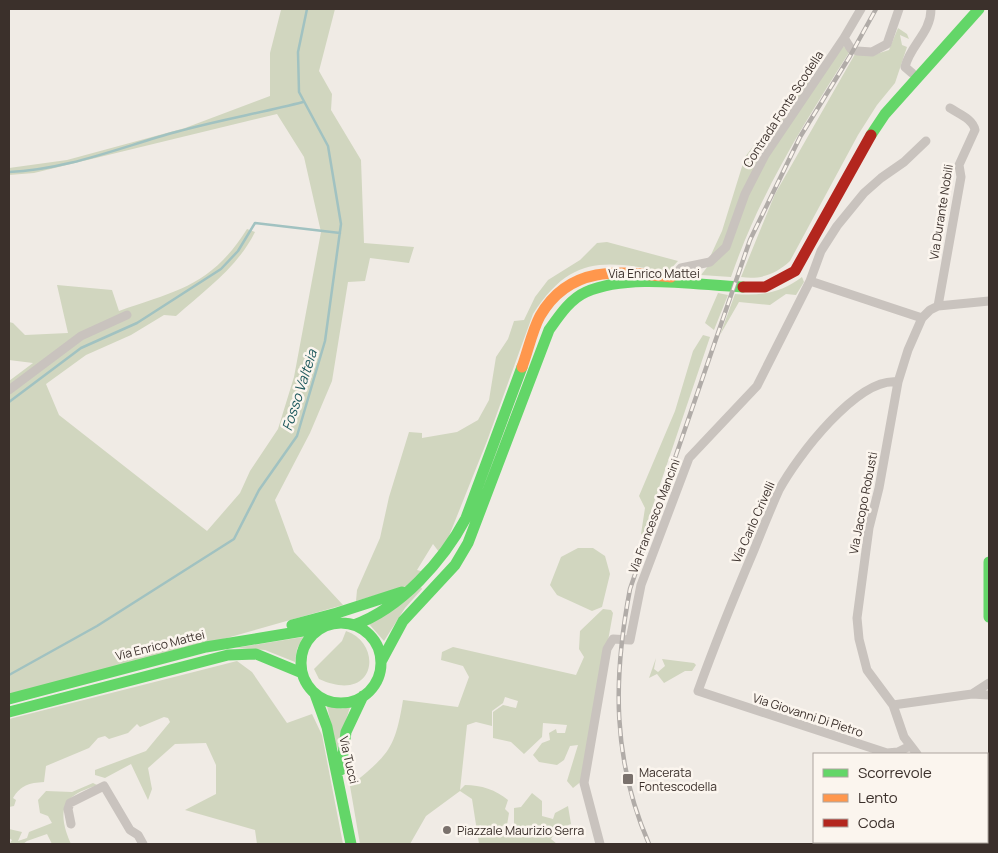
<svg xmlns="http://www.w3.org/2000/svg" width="998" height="853" font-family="Manrope,sans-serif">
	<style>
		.green { fill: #d1d6bf }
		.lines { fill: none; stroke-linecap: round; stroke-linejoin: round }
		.stream { stroke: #a1c2c1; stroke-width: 2.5 }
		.street { stroke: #c9c3be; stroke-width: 9 }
		.fast { stroke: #63d668; stroke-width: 11 }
		.slow { stroke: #ff974d; stroke-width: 11 }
		.jam { stroke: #b3261e; stroke-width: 11 }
		.rail-casing { stroke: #b1aca8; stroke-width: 4.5 }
		.rail { stroke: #fbf5ee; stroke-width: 2.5; stroke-dasharray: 8; stroke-linecap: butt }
		.poi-dot { fill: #7a716c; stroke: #fbf5ee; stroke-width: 2 }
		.labels { text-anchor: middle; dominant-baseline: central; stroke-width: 5; stroke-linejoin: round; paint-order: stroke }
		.street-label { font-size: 12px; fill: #3b302b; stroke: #fbf5ee }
		.poi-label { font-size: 12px; fill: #3b302b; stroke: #fbf5ee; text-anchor: start }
		.water-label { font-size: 14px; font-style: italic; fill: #1f5a5e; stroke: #fbf5ee }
	</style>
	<rect width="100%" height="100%" fill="#f0ebe5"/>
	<!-- green -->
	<path class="green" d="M335 9 319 71 332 94 331 110 361 160 364 243 414 247 409 263 370 258 365 281 348 282 332 381 310 433 275 500 294 552 343 605 202 645 9 696V381L33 363 9 360V322L13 323 25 335 68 333 57 285 112 290 119 311C178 290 211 286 247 229L255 232C237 268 205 290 176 316L164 315 131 335 86 355 46 384 59 415 207 531 240 493 250 471 278 429 294 377 321 232 304 157 277 114 34 173 9 175V168L67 160 185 128 270 96V53L281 10Z
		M898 28 907 34 909 39 900 35 902 45 907 47 895 83 877 105 858 135 790 261C776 274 761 280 741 277L775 194 855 54 870 56 889 50Z
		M843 46 850 51C803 125 760 193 731 277L701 275 708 266 714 263 768 156Z
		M804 80 810 82 760 159 726 241 720 250 710 257 722 231 745 157Z
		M607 242 678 261 668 272C605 261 572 254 533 314L487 441 447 541 439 552 433 544 417 570 424 572 407 586 356 601 357 590 380 538 389 497 409 432 422 433V438L457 432 478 420 489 400 496 357 508 339 514 321 524 320 535 297 548 280 580 260 597 243Z
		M802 277 804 282 796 295 786 294 770 305 739 302 720 335 735 294C761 296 781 293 802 277Z
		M718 293 728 295 714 330 705 323Z
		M703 335 710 337 643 535 641 534 645 508 639 496 675 411 693 351Z
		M578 548H593L605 556 610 574 602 607 592 611 557 595 550 585 561 557Z
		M421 587 422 589 405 608 384 641 369 624Z
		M603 609 611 610 613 613 583 780 573 788 567 781 578 745 570 746 564 760 557 765 539 762 533 755 542 743 550 740 549 733 556 729 557 733H565L567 725 543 723 542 737 524 754 511 742 493 738V712L503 705 516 708 518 701 505 697 503 703 492 711V726L476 722 467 725 460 790 465 785C481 785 496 790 508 800L505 809 509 813 507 825 501 826 507 831 514 830V808L521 807 532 793 542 801V816L553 819 555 813 568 806 571 824 557 829 551 839 557 844H479L472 799 460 791 426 816 410 844H360L350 786C388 755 395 750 403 700L458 707 469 677 463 666 441 660 442 652 453 647 576 675 584 657 579 649 580 631Z
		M346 631C384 644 376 705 319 679L314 669 342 641Z
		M303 637 297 649 295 662 265 650 235 648Z
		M656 658 654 669 658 672 665 666 662 659 694 663 696 665 692 671H685L664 683 657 674 649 678Z
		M237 661 252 672 287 723 312 714 322 735 343 844H257L255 830 185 810 216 794V765L206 743 175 744 148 768 152 789 148 800 131 764 105 778 95 775V770L146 751 170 722 168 718 164 717 140 727 137 724 128 733 109 739 105 736 98 738 89 748 46 766 44 782C29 783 21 785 13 798L16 800 14 806 9 807V719Z
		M327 706 342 709 350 707 337 750Z
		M93 783 97 785C90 788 79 791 72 797 57 808 65 831 71 844H52L47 834 27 841 23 844H9L12 840 9 838V829L22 832 18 841 27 838 29 832 52 823 48 816 40 813 38 800 46 791 72 792Z"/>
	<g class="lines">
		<!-- stream -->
		<path class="stream" d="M9 172C66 170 121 147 176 132 218 120 261 113 303 102
			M9 402 81 348 137 323 221 269 238 251 255 223 340 233
			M9 675 97 626 234 539 259 490 297 436 325 341 341 224 328 146 299 92 298 52 307 9"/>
		<!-- street -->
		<path class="street" d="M844 38 851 49
			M857 51 872 52 887 44 899 9
			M912 73 905 67C910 45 931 33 931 9
			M673 277 681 268 710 262 726 247 745 194 765 155 844 38 861 9
			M810 281 922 318
			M938 306 961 177 959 165 975 130C973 119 959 114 950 108
			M898 382C858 376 796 458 779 490 770 510 762 530 754 550 734 597 715 644 698 691L887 753 898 752 910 746
			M9 390 81 336 127 315
			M972 694 989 695
			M893 705 972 694 989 683
			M917 754 904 737 893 705 867 670 859 639 857 618 869 528 879 488 898 382 908 350 922 318 930 310 938 306 989 301
			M71 824 68 809 70 803 104 786 130 830 138 835 143 844
			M972 842 973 844
			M600 844 584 783 607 649 613 639 630 640 641 585 689 458 757 386 810 281 821 251 837 226 864 193 881 178 904 162 926 141"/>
		<!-- fast -->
		<path class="fast" d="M871 135 885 114 979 9
			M989 562V617
			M337 613 402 592
			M301 663a40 40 0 1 1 80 0a40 40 0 1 1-80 0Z
			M292 625 337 613
			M354 625C401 608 443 561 466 518L522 367
			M382 660 403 621 455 565 468 543 549 330C559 316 570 299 586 292 629 273 696 285 743 287
			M315 694 327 727 351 844
			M9 699 206 647 321 628
			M9 712 228 655 256 654 302 673
			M341 770 346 732 363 696"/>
		<!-- slow -->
		<path class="slow" d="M522 367C528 351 532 331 540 316 570 264 620 271 671 277"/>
		<!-- jam -->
		<path class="jam" d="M743 287H765L795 271 871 135"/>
		<defs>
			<path id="rail" d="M649 844C612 759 613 678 630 589L750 240 800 137 850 56 876 9"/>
		</defs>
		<!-- rail casing -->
		<use href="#rail" class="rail-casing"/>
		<!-- rail -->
		<use href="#rail" class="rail"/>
	</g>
	<!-- markers -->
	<g class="poi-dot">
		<rect x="622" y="773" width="12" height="12" rx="2.5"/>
		<circle cx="447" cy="830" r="5"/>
	</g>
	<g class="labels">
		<!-- street labels -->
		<g class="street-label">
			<text transform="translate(783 109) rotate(-57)">Contrada Fonte Scodella</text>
			<text transform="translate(941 212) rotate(-81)">Via Durante Nobili</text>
			<text x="654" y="273">Via Enrico Mattei</text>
			<text transform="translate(863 503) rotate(-79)">Via Jacopo Robusti</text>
			<text transform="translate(654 516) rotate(-69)">Via Francesco Mancini</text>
			<text transform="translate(753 522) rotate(-66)">Via Carlo Crivelli</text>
			<text transform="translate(160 645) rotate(-14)">Via Enrico Mattei</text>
			<text transform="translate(808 715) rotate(18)">Via Giovanni Di Pietro</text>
			<text transform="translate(349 760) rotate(77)">Via Tucci</text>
		</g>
		<!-- poi labels -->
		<g class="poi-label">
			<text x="639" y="772">Macerata<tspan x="639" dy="14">Fontescodella</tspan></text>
			<text x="457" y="830">Piazzale Maurizio Serra</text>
		</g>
		<!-- water labels -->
		<g class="water-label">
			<text transform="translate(299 390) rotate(-72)">Fosso Valteia</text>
		</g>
	</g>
	<!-- border -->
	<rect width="998" height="853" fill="none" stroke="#3b302b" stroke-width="20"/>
	<!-- legend -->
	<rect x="813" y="753" width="175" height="90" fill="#fbf5ee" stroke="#aea6a0"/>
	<rect x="823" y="769" width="25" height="8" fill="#63d668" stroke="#aea6a0"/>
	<text x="858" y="778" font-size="15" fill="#3b302b">Scorrevole</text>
	<rect x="823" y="794" width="25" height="8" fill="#ff974d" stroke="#aea6a0"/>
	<text x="858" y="803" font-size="15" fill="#3b302b">Lento</text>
	<rect x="823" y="819" width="25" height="8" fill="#b3261e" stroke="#aea6a0"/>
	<text x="858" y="828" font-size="15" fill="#3b302b">Coda</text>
</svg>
